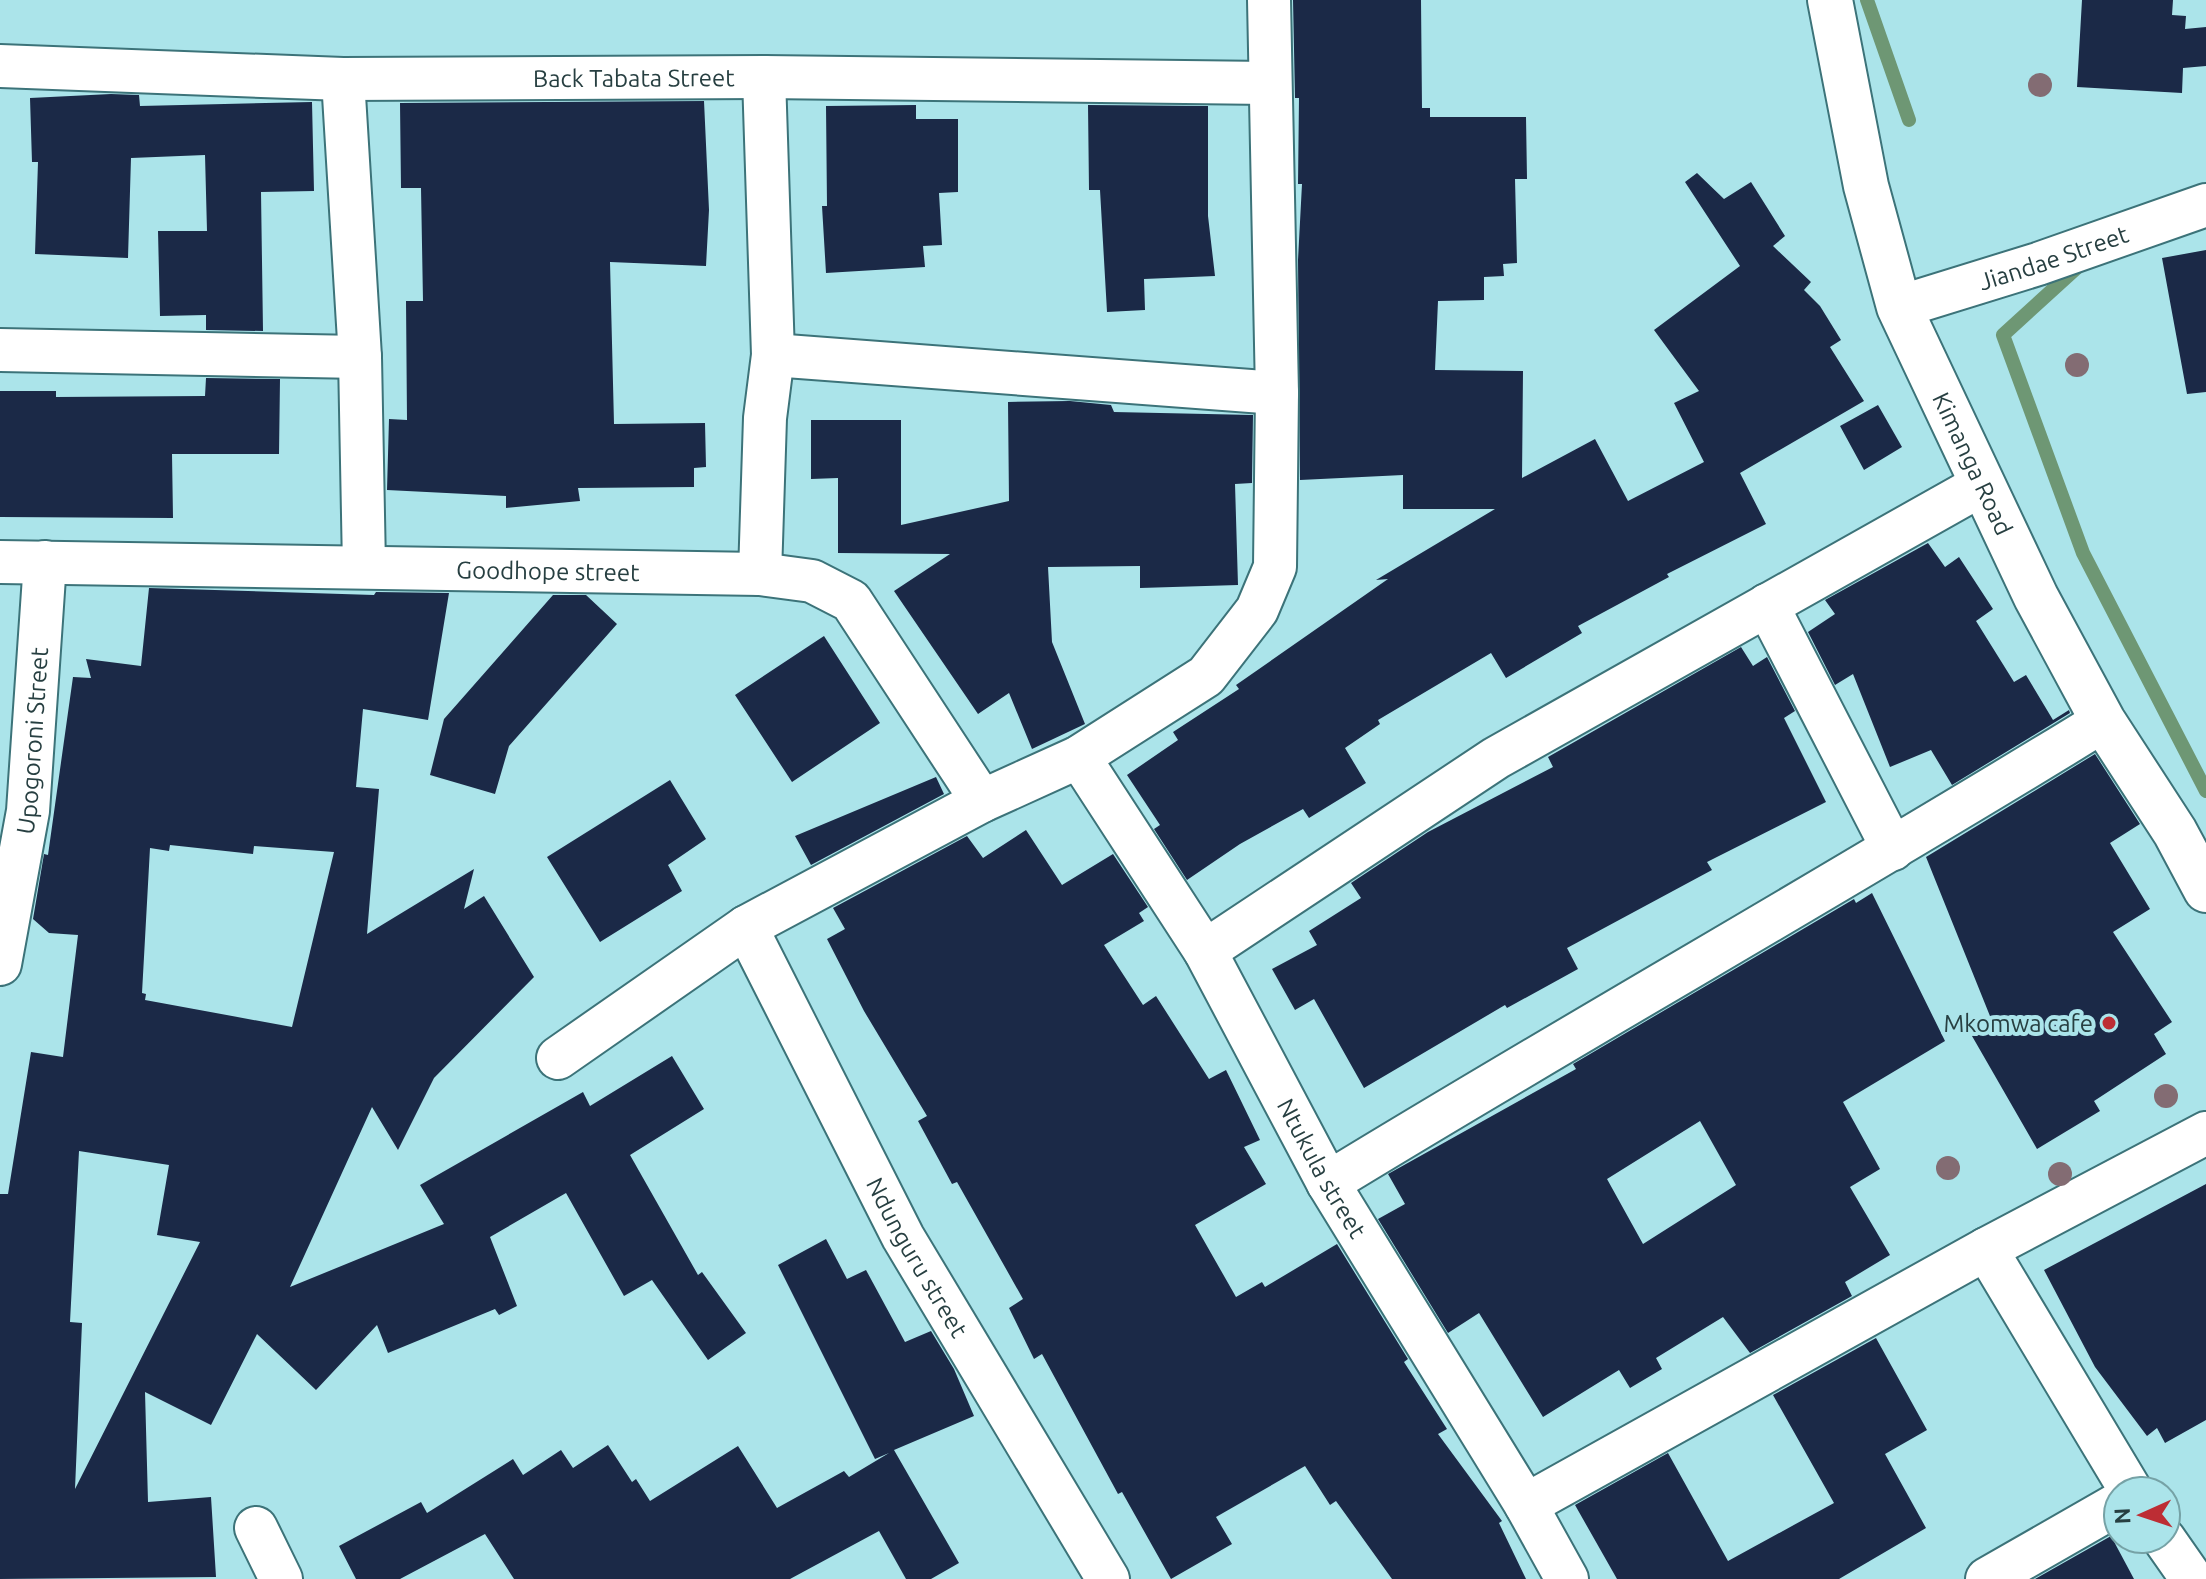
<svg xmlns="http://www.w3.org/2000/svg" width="2206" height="1579" font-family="Ubuntu,sans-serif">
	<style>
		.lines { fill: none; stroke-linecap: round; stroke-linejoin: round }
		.stream { stroke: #6e9774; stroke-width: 14 }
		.building { fill: #1b2947; fill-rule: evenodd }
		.street-casing { stroke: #3c7379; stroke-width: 46 }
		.secondary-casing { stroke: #3c7379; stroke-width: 48 }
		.street { stroke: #fff; stroke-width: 42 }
		.secondary { stroke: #fff; stroke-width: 44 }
		.tree { fill: #836c73 }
		.poi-dot { fill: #bd2d34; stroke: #abe4ea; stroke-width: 3 }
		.labels { text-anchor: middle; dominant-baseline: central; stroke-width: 8; stroke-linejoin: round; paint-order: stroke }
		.street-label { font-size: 24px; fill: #273f41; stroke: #abe4ea }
		.poi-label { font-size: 24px; fill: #273f41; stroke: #abe4ea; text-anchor: end }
	</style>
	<rect width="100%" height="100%" fill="#abe4ea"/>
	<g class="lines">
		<!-- stream -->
		<path class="stream" d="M1867 0 1909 120
			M2082 263 2003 335 2083 553 2206 791"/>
	</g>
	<!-- building -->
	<path class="building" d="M1293 0H1421L1422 108H1430V117H1526L1527 179H1515L1517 263 1503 264 1504 276 1484 277V300L1438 301 1435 370 1523 371 1522 478 1595 439 1628 501 1704 462 1674 403 1699 391 1654 330 1740 266 1685 182 1697 173 1724 199 1751 182 1785 236 1773 246 1811 282 1804 290 1820 306 1841 340 1830 347 1864 401 1740 473 1766 524 1667 574 1669 577 1578 626 1582 633 1506 678 1491 653 1378 720 1380 724 1345 748 1366 783 1309 818 1303 809 1240 844 1187 880 1154 829 1160 825 1127 775 1178 740 1173 732 1239 689 1236 685 1388 579 1376 580 1495 509H1403V475L1300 480 1298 260 1302 184H1298L1299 98H1295Z
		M2082 0H2173L2172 15 2186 16 2185 29 2206 27V66L2183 68 2182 93 2077 87Z
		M111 94 139 95 140 106 312 102 314 191 261 192 263 331 206 330V315L160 316 158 231H207L205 155 131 158 128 258 35 254 38 162H32L30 98Z
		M704 101 709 210 706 266 610 262 614 424 705 423 706 467 694 468V487L578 488 580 501 506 508V496L387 490 389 419 407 420 406 301H423L421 188H401L400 103Z
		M916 105V119H958V192L939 193 942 245 923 246 925 267 826 273 822 206H827L826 106Z
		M1088 105 1208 106V216L1215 276 1144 279 1145 310 1107 312 1100 190H1089Z
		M2206 250V392L2187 394 2162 258Z
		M206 378 280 379 279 454H172L173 518 0 517V391H56V397L205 396Z
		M1070 401 1111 405 1114 412 1253 415 1252 483 1235 484 1238 585 1140 588V566L1048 567 1052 642 1085 724 1032 749 1009 693 978 714 894 591 950 554 838 553V478L811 479V420H901V525L1009 501 1008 402Z
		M1878 405 1902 447 1864 470 1840 426Z
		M1928 543 1945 567 1959 557 1993 609 1976 621 2014 682 2026 675 2053 720 2069 710 2070 713 1952 785 1931 750 1890 767 1853 674 1835 685 1808 632 1835 614 1825 600Z
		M149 588 374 595 376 592 449 593 428 720 363 709 356 787 379 789 367 934 474 869 464 909 484 896 534 977 434 1078 398 1150 372 1107 290 1287 444 1224 420 1185 583 1092 590 1106 672 1056 704 1109 630 1155 698 1275 702 1272 746 1333 708 1360 652 1280 624 1296 566 1193 490 1237 517 1306 499 1315 495 1309 388 1353 377 1325 316 1390 257 1334 211 1425 145 1392 148 1502 211 1497 216 1577 0 1579V1194H8L31 1052 63 1057 78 935 49 933 33 919 44 854 48 855 73 677 91 678 86 659 141 666ZM170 845 253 854 254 846 334 852 292 1027 145 1000 146 994 142 993 150 848 169 851ZM79 1151 169 1165 157 1235 200 1242 75 1489 82 1323 70 1322Z
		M553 595H586L617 624 509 746 495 794 430 775 444 719Z
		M824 636 880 723 792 782 735 695Z
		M1741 647 1753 666 1767 657 1795 711 1784 718 1826 802 1707 862 1712 870 1567 948 1578 969 1507 1008 1505 1005 1364 1088 1314 999 1295 1010 1272 969 1317 945 1309 931 1361 898 1351 883 1428 832 1553 767 1548 757Z
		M2095 754 2140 824 2110 843 2150 909 2113 932 2172 1022 2154 1034 2166 1054 2094 1101 2100 1111 2037 1149 1972 1036 1994 1026 1926 857Z
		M936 777 944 794 811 865 795 836Z
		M670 780 706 839 668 865 682 891 600 942 547 857Z
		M1026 830 1062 885 1113 854 1148 907 1139 913 1144 921 1104 945 1143 1005 1156 996 1209 1079 1226 1070 1260 1140 1244 1147 1266 1184 1195 1225 1236 1297 1262 1282 1265 1287 1337 1244 1408 1359 1404 1362 1447 1429 1438 1434 1502 1521 1499 1523 1526 1579H1392L1336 1501 1330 1505 1305 1466 1216 1517 1232 1544 1171 1579 1122 1492 1118 1494 1042 1354 1034 1359 1009 1308 1023 1299 957 1182 952 1184 918 1121 927 1116 864 1011 827 939 845 929 833 908 967 836 983 858Z
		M1872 893 1945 1041 1843 1102 1880 1169 1850 1187 1890 1255 1845 1282 1852 1296 1750 1353 1723 1317 1656 1358 1662 1369 1630 1388 1619 1370 1543 1417 1479 1313 1448 1333 1378 1219 1405 1204 1388 1174 1576 1069 1573 1064 1854 899 1856 903ZM1700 1121 1736 1185 1643 1244 1607 1179Z
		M2206 1184V1420L2165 1443 2157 1428 2147 1436 2095 1367 2044 1270Z
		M826 1239 847 1279 866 1270 905 1342 931 1331 954 1369 974 1416 894 1450 959 1563 931 1579H906L879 1531 790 1579H514L485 1534 400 1579H356L339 1546 421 1502 427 1513 513 1459 523 1475 561 1450 573 1468 608 1445 632 1482 636 1479 650 1501 738 1446 777 1508 844 1471 849 1477 889 1453 875 1459 778 1265Z
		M1876 1338 1927 1430 1885 1454 1926 1528 1839 1579H1617L1575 1505 1668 1453 1728 1561 1834 1503 1773 1395Z
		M2111 1536 2134 1579H2035Z"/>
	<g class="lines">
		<defs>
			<g id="street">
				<path id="s1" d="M0 66 343 79 764 77 1269 83"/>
				<path d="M343 79 360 357 364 567"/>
				<path id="s2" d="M1899 307 2038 264 2206 205"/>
				<path d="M0 350 360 357"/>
				<path d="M773 355 1277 393"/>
				<path id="s3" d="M0 562 760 574 812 581 851 601 982 801"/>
				<path d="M760 574 765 418 773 355 764 77"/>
				<path d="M1767 605 1893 849"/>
				<path id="s4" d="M1079 757 1205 951 1328 1183 1526 1505 1567 1579"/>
				<path id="s5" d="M746 927 903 1237 1108 1579"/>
				<path d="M1205 951 1496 758 1983 484"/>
				<path id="s6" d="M0 964 28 811 45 562"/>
				<path d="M558 1058 746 927 982 801 1079 757 1206 676 1257 610 1275 567 1277 393 1269 0"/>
				<path d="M1328 1183C1585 1026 1847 879 2103 721"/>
				<path d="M1986 1249 2131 1491"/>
				<path d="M1526 1505 1986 1249 2206 1133"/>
				<path d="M256 1528 281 1579"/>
				<path d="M2164 1539 2192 1579"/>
				<path d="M1987 1579 2118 1504"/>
			</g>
			<g id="secondary">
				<path id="s7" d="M1830 0 1866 186 1899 307 2036 597 2103 721 2175 832 2206 890"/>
			</g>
		</defs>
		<!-- street casing -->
		<use href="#street" class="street-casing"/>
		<!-- secondary casing -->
		<use href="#secondary" class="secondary-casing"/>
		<!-- street -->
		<use href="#street" class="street"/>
		<!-- secondary -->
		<use href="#secondary" class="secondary"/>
	</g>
	<!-- trees -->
	<g class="tree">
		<circle cx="2040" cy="85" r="12"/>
		<circle cx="2077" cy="365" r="12"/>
		<circle cx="2166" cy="1096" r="12"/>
		<circle cx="1948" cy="1168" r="12"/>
		<circle cx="2060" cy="1174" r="12"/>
	</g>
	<!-- markers -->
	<circle class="poi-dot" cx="2109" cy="1023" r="8"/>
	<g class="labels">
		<!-- street labels -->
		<g class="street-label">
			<text stroke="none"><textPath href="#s1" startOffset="634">Back Tabata Street</textPath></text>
			<text stroke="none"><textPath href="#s2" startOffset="162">Jiandae Street</textPath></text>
			<text stroke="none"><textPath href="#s7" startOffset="488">Kimanga Road</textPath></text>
			<text stroke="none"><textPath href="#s3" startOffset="548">Goodhope street</textPath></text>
			<text stroke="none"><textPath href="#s6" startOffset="226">Upogoroni Street</textPath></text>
			<text stroke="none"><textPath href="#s4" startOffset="478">Ntukula street</textPath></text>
			<text stroke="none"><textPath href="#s5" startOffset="372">Ndunguru street</textPath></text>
		</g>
		<!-- poi labels -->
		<g class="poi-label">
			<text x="2093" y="1023">Mkomwa cafe</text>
		</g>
	</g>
	<!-- north arrow -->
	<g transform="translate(2142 1515) rotate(267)"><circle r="38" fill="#abe4ea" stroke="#76a2a6" stroke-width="2"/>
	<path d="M0-6L14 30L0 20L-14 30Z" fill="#bd2d34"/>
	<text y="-12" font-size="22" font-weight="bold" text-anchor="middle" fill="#273f41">N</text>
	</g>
</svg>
